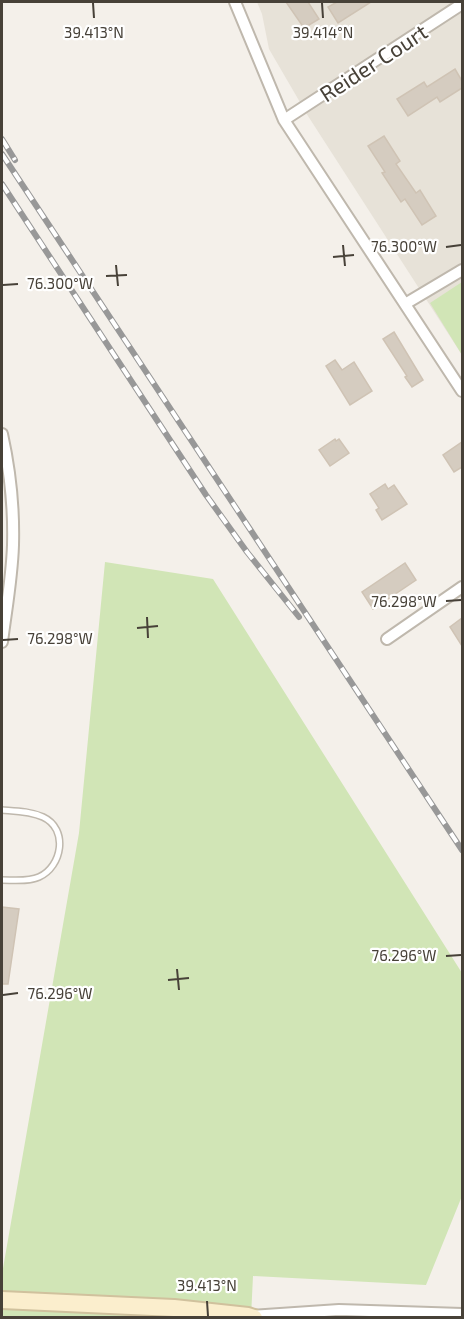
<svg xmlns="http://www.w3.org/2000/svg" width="464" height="1319" font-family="'Exo 2',sans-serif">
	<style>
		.residential { fill: #e7e2d8 }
		.green { fill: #d1e5b6 }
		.building { fill: #d5ccc0; stroke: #cfc3b4; stroke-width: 1.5 }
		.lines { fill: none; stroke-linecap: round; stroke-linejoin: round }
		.lane-casing { stroke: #bfb8ad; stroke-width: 8 }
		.street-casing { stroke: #bfb8ad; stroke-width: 14 }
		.secondary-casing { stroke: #d0c19d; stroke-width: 20 }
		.lane { stroke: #fff; stroke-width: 5 }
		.street { stroke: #fff; stroke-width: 10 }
		.secondary { stroke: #fbeecd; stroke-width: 16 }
		.rail-casing { stroke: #989898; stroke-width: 6 }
		.rail { stroke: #fff; stroke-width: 4; stroke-dasharray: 11; stroke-linecap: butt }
		.ticks { fill: none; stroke: #474138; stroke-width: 2 }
		.labels { text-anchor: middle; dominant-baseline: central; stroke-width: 4.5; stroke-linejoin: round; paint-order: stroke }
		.street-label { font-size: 22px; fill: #474138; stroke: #fff }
		.ticks-label { font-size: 15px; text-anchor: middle; fill: #474138; stroke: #fff; stroke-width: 4.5; stroke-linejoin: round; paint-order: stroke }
	</style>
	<rect width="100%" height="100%" fill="#f4f0ea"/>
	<!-- residential -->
	<path class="residential" d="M257 2H462V355L308 116 269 49 262 14Z"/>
	<!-- green -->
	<path class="green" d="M462 282V355L430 303Z
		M105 562 213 579 462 973V1196L426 1285 253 1276 251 1317 2 1318V1274L79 833Z"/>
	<!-- building -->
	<path class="building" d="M286 2H308L319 19 304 28Z
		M337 2H371L338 23 328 7Z
		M455 69 462 81V88L440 102 437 97 408 116 397 99 424 82 427 87Z
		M384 136 400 161 396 164 416 193 420 190 436 216 422 225 405 199 401 202 382 173 385 172 368 146Z
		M394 332 423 380 412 387 405 377 407 376 383 339Z
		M335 360 342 370 354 362 372 391 350 405 326 366Z
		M335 439 336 441 339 439 349 453 330 466 319 450Z
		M462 442V467L454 472 443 455Z
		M385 484 388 489 394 485 407 504 382 520 376 510 379 508 370 494Z
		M405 563 416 580 373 609 362 592Z
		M462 618V646L450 627Z
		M2 907 19 909 8 984H2Z"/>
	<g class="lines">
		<defs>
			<path id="lane" d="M2 810C15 811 30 811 43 817 69 829 62 867 39 877 28 882 13 880 2 880"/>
			<path id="street" d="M235 2 284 120 462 391
				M284 120 462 4
				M405 304 462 270
				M2 434C10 470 14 508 13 545 12 578 6 610 2 642
				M387 639 462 587
				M249 1316 339 1310 462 1314"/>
			<path id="secondary" d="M2 1300 174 1308 248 1316 254 1318"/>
		</defs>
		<!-- lane casing -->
		<use href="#lane" class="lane-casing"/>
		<!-- street casing -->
		<use href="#street" class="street-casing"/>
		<!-- secondary casing -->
		<use href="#secondary" class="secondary-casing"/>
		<!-- lane -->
		<use href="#lane" class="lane"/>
		<!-- street -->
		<use href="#street" class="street"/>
		<!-- secondary -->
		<use href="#secondary" class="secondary"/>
		<defs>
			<path id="rail" d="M2 139 15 160
				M2 154 462 850
				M2 184 206 495 247 552 299 617"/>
		</defs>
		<!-- rail casing -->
		<use href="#rail" class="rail-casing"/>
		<!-- rail -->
		<use href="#rail" class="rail"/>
	</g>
	<!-- ticks -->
	<path class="ticks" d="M93 3 94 18M322 3 323 18M343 245 345 266M446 247 461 245M333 257 354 255M116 265 118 286M106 276 127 275M3 285 18 284M446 601 461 600M147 617 148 638M137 628 158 626M3 640 18 639M446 956 461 955M177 969 179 990M168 980 189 978M3 995 18 993M207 1301 208 1316"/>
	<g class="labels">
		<!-- street labels -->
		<g class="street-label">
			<text transform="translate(373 62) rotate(-33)">Reider Court</text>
		</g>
	</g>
	<g class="ticks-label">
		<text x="94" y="38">39.413°N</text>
		<text x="323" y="38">39.414°N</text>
		<text x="404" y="252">76.300°W</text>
		<text x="60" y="289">76.300°W</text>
		<text x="404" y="607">76.298°W</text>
		<text x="60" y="644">76.298°W</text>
		<text x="404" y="961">76.296°W</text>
		<text x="60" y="999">76.296°W</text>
		<text x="207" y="1291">39.413°N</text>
	</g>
	<!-- border -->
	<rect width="464" height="1319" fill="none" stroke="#474138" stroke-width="6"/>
</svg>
